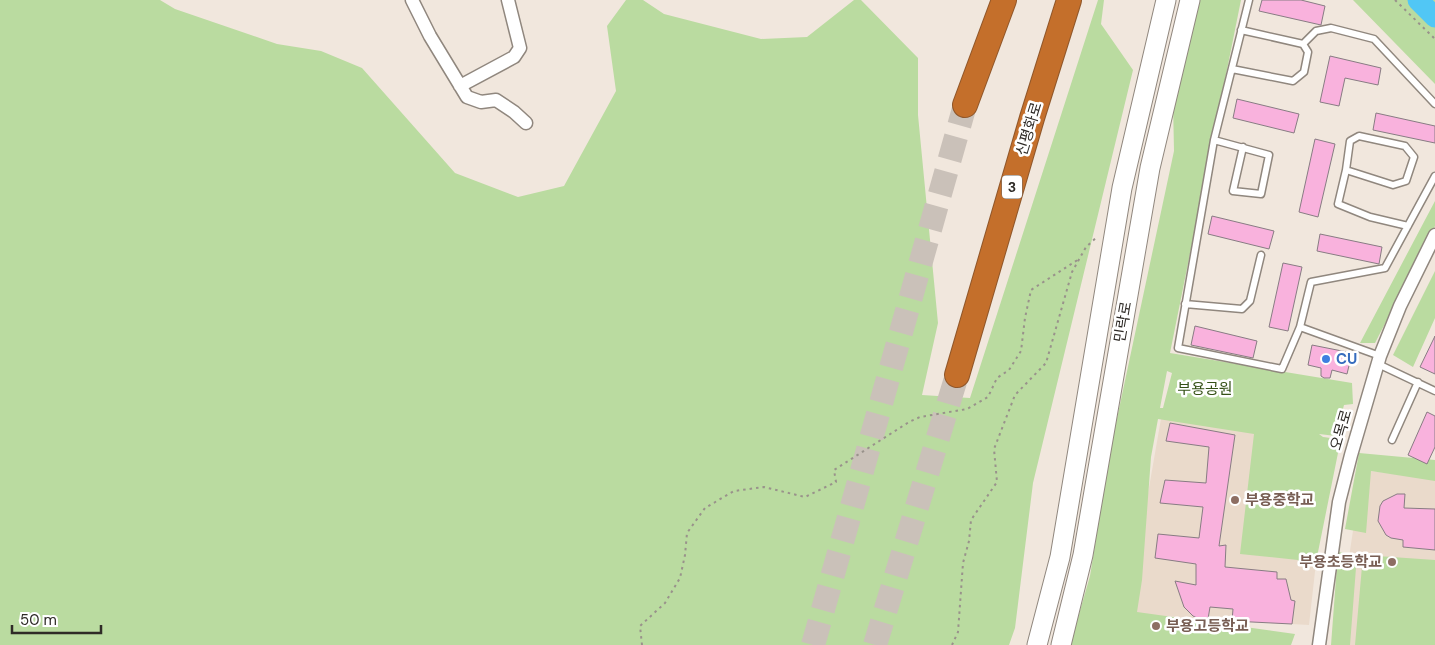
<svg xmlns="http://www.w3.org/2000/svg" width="1435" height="645" font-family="'DM Sans','Noto Sans KR',sans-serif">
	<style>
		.built { fill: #eadacb }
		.green { fill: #badba0; fill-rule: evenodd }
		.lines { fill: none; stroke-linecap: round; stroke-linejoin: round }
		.river { stroke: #51c7f5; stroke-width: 21 }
		.building { fill: #f9b2dd; stroke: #887c83 }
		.highway-tunnel { stroke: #cac1b9; stroke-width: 24; stroke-dasharray: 24 12; stroke-linecap: butt }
		.lane-casing { stroke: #90877e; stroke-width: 9 }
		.street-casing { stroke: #90877e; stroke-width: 15 }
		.secondary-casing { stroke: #90877e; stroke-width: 21 }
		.highway-casing { stroke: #90572a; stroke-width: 26 }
		.path { stroke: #99928b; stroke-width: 2; stroke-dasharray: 2.5 4; stroke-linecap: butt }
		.lane { stroke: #fff; stroke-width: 6 }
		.street { stroke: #fff; stroke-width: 12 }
		.secondary { stroke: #fff; stroke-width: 19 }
		.highway { stroke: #c46f2b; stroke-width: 24 }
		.shop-dot { fill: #3f7fe0; stroke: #fff; stroke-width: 2 }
		.education-dot { fill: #8d6e63; stroke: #fff; stroke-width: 2 }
		.labels { text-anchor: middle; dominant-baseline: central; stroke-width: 5; stroke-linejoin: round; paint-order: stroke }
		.shield { fill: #fff; stroke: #6d6b68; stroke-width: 1 }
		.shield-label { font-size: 14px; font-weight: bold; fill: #2f2b27 }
		.street-label { font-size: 15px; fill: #2f2b27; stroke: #fff }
		.shop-label { font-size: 15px; font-weight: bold; fill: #366cbe; stroke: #fff; text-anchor: start }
		.park-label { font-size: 15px; fill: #355116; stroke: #fff }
		.education-label { font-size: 15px; font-weight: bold; fill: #785e54; stroke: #fff; text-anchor: start }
	</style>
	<rect width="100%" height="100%" fill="#f1e7dd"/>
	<!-- built -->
	<path class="built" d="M1162 413 1254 430 1330 438 1309 625 1127 614Z
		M1362 470 1435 479V645H1336Z"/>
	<!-- green -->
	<path class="green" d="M0 0H160L175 9 277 44 321 51 362 68 455 173 518 197 564 186 616 91 607 26 626 0H643L664 14 761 39 807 37 854 0H861L918 58V115L938 323 922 395 970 398 1098 0H1104L1101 24 1133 70 1033 483 1015 628 1009 645H0Z
		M1196 0H1241L1170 353 1352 383 1353 404 1344 405 1336 436 1319 434 1323 437 1330 438 1329 442 1339 448 1316 562 1303 561 1298 562V560L1240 554 1254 434 1158 419 1151 457 1142 580 1137 612 1295 634 1291 645H1070L1090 576 1110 451 1174 151 1173 102ZM1167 371 1172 373 1163 408H1160Z
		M1353 0H1435V84Z
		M1435 201V226L1375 343H1360Z
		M1435 271V318L1413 367 1393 355Z
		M1359 453 1435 460V481L1371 471 1366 533 1345 529Z
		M1338 552 1357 555 1350 645H1331Z
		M1363 555 1435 560V645H1355Z"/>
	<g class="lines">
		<!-- river -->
		<path class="river" d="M1418 0 1435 17"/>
	</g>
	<!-- building -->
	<path class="building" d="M1262 0H1301L1325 6 1321 25 1259 11Z
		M1330 56 1381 68 1378 85 1345 78 1339 106 1320 102Z
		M1237 99 1299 114 1294 133 1233 118Z
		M1376 113 1435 126V143L1373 130Z
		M1315 139 1335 144 1318 217 1299 212Z
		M1212 216 1274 231 1269 249 1208 234Z
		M1320 234 1382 247 1379 264 1317 251Z
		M1283 263 1302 267 1288 331 1269 327Z
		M1195 326 1257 341 1253 358 1191 345Z
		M1435 336V374L1420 367Z
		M1312 345 1352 353 1347 374 1332 370 1330 378H1324L1321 376V368L1308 365Z
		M1427 412 1435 416V447L1427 464 1408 455Z
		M1170 423 1235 435 1219 546 1226 545 1225 567 1277 572V579H1286L1291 600 1295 601 1292 624 1232 621 1233 609 1210 607 1208 619H1199L1193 616 1184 607 1175 581 1196 585V564L1155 558 1158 534 1199 538 1203 507 1160 503 1165 480 1206 483 1209 447 1166 441Z
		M1397 494H1405L1404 508 1435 509V550L1403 547V540L1391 538 1386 535 1378 521 1380 506 1383 501Z"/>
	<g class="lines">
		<!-- highway-tunnel -->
		<path class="highway-tunnel" d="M813 645 965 105
			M875 645 957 375"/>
		<defs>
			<path id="lane" d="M1241 30 1303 44 1316 31 1331 28 1374 39 1435 104
				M1232 69 1293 81 1304 72 1308 52 1303 44
				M1214 140 1249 0
				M1243 147 1233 191 1261 194 1269 155 1214 140 1178 348 1282 369 1300 327 1380 356
				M1346 170 1393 185 1406 181 1414 157 1405 146 1359 136 1350 141 1346 170 1338 204 1370 217 1408 226
				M1185 304 1242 309 1250 301 1261 255
				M1300 327 1311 282 1385 268 1435 176
				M1378 364 1435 391
				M1392 440 1418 382"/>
			<path id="street" d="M412 0 430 36 467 97 481 102 496 100 514 112 526 123
				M460 86 514 57 520 48 508 0
				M1319 645 1339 502 1351 455 1380 356 1400 306 1435 235"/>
			<path id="secondary" d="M1037 645 1060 557 1122 188 1166 0
				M1061 645 1083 555 1150 168 1190 0"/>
			<path id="highway" d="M965 105 1004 0
				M957 375 1032 118 1069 0"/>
		</defs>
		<!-- lane casing -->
		<use href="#lane" class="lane-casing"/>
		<!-- street casing -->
		<use href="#street" class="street-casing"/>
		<!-- secondary casing -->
		<use href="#secondary" class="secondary-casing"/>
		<!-- highway casing -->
		<use href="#highway" class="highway-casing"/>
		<!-- path -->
		<path class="path" d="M1395 0 1435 39
			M642 645 640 626 665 603 680 578 685 555 687 533 705 508 734 491 764 487 805 497 836 482 834 470 909 422 920 417 967 409 988 397 997 378 1009 370 1021 351 1025 318 1031 290 1079 259
			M952 645 958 632 963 563 969 541 971 520 997 482 994 449 1015 395 1046 363 1072 272 1086 247 1097 237"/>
		<!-- lane -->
		<use href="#lane" class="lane"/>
		<!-- street -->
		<use href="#street" class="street"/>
		<!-- secondary -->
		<use href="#secondary" class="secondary"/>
		<!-- highway -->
		<use href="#highway" class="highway"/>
	</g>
	<!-- markers -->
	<circle class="shop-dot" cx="1326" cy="359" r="5"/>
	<g class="education-dot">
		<circle cx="1235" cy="500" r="5"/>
		<circle cx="1392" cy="562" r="5"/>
		<circle cx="1156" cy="626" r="5"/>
	</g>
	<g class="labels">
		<!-- shield labels -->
		<rect class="shield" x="1002" y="175.5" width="20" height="23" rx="4"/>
		<g class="shield-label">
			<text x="1012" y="187">3</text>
		</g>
		<!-- street labels -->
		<g class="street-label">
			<text transform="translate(1029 129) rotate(-73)">신평화로</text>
			<text transform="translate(1123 322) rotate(-80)">민락로</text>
			<text transform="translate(1341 430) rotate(-74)">오목로</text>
		</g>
		<!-- shop labels -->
		<g class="shop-label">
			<text x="1336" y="359">CU</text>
		</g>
		<!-- park labels -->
		<g class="park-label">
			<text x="1205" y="389">부용공원</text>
		</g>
		<!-- education labels -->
		<g class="education-label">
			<text x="1245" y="500">부용중학교</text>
			<text x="1382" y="562" text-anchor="end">부용초등학교</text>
			<text x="1166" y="626">부용고등학교</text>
		</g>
	</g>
	<!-- scale -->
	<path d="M12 625v8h89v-8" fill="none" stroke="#2f2b27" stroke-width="2.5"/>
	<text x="20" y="625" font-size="15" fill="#2f2b27" stroke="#ffffff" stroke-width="4" paint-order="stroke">50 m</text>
</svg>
